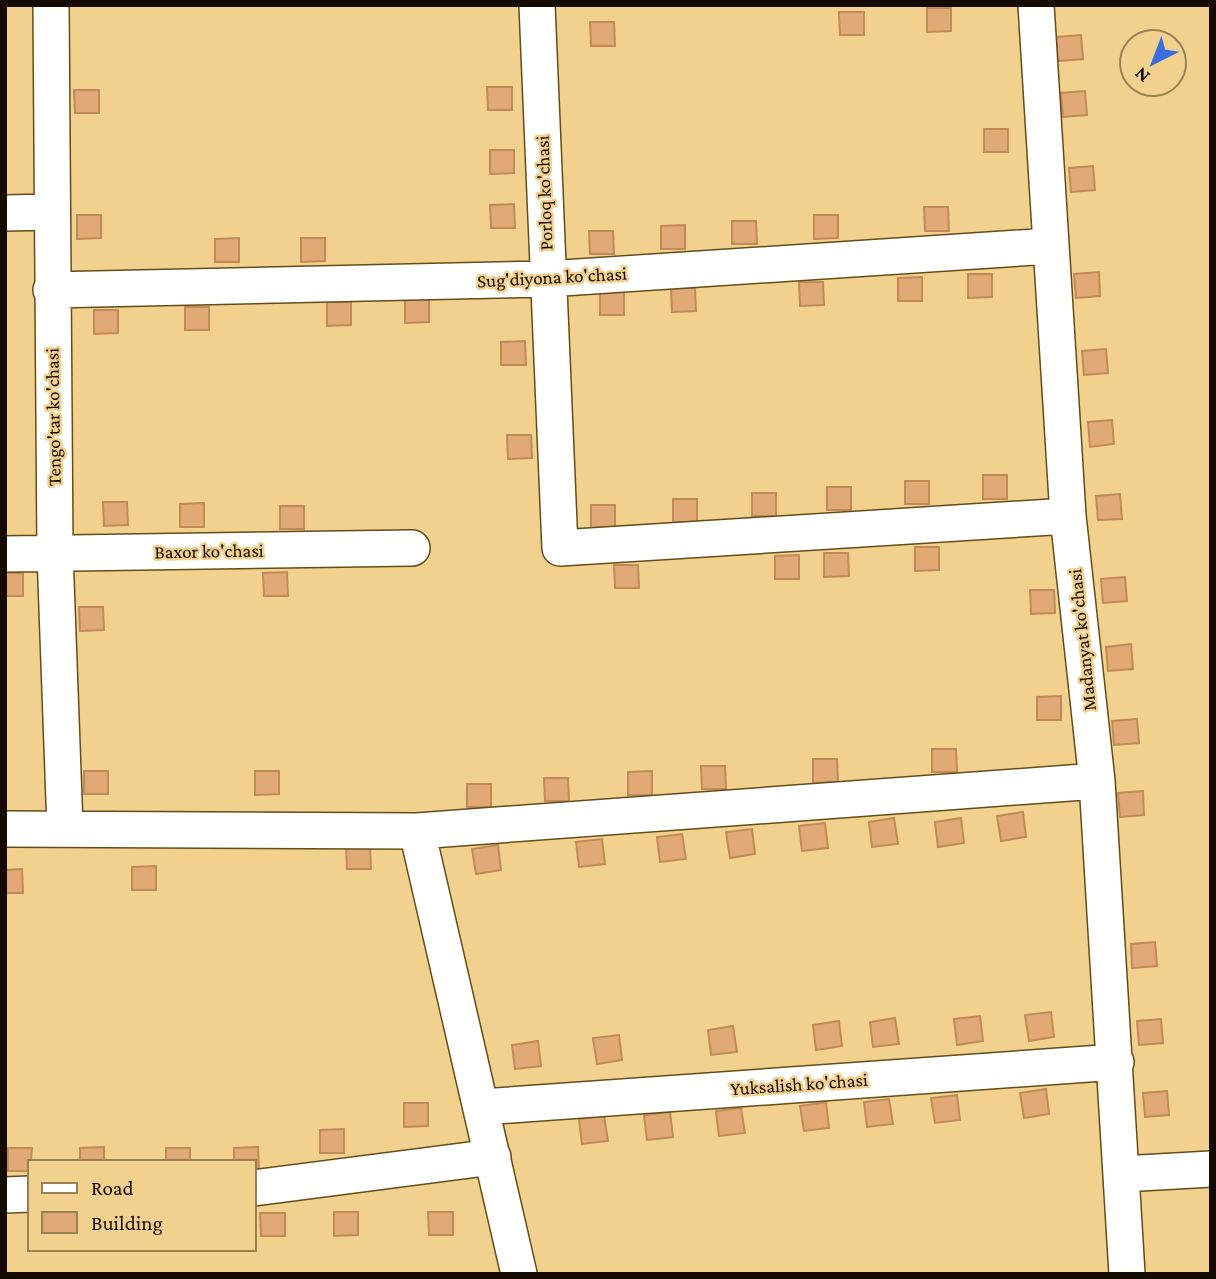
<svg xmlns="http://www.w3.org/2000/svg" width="1216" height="1279" font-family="'Crimson Pro',serif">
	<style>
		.building { fill: #e1a976; stroke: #c08b59; stroke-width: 2 }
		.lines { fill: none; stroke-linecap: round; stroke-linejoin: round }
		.minor-casing { stroke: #644d19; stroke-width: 38 }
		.minor { stroke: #fff; stroke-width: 35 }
		.labels { text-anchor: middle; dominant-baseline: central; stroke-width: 5; stroke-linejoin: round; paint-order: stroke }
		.street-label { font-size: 19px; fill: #140a00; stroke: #f2d08d }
	</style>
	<rect width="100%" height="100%" fill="#f2d08d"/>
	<!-- building -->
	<path class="building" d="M927 8H951V31L927 32Z
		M839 12H864V35H840Z
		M590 22H614L615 46H591Z
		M1081 35 1083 59 1058 61 1056 37Z
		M487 87H512V110H488Z
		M74 90H99V113H75Z
		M1085 91 1087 115 1063 117 1061 93Z
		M984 129H1008V152H984Z
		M490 150H514V173L490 174Z
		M1093 166 1095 190 1071 192 1069 168Z
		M514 204 515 228H491L490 205Z
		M924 207H948L949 231H925Z
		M77 215H101V238L77 239Z
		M814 215H838V238L814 239Z
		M732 221H756L757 244H732Z
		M685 225V249H661V226Z
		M589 231H613L614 254H590Z
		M239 238V262H215V239Z
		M301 238H325V261L301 262Z
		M1099 272 1100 296 1076 298 1074 274Z
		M968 274H992V297L968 298Z
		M922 277V301H898V278Z
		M799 282H823L824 305 800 306Z
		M671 288H695L696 311 672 312Z
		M600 292H624V315H600Z
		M405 299H429V322L405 323Z
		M327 302H351V325L327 326Z
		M185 307H209V330H185Z
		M94 310H118V333L94 334Z
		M525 341 526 365H501V342Z
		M1106 349 1108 373 1084 375 1082 351Z
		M1112 420 1114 444 1090 447 1088 422Z
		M507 435H531L532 458 508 459Z
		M983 475H1007V499H983Z
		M905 481H929V504H905Z
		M827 487H851V510H827Z
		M752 493H776V516H752Z
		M1120 494 1122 519 1098 520 1096 496Z
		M673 499H697V522H673Z
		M103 502H127L128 525 104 526Z
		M204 503V527H180V504Z
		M591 505H615V528L591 529Z
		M280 506H304V529H280Z
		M915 547H939V570L915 571Z
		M824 553H848L849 576 824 577Z
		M799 555V579H775V556Z
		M614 565H638L639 588H615Z
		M287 572 288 596H264L263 573Z
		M5 573H23V596H5Z
		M1125 577 1127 601 1103 603 1101 579Z
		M1030 590H1054L1055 613 1031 614Z
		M79 607H103L104 630 80 631Z
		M1131 644 1133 669 1108 671 1106 647Z
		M1061 696V720H1037V697Z
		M1137 719 1139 743 1114 745 1112 721Z
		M932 749H956L957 772H932Z
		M813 759H837L838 782 813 783Z
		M701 766H725L726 789H702Z
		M84 771H108V794H84Z
		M255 771H279V794L255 795Z
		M652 771V795H628V772Z
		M544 778H568L569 801H545Z
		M467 784H491V807H467Z
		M1143 791 1144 815 1120 817 1118 793Z
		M1023 812 1026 837 1001 841 997 816Z
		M894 818 898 844 872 847 869 822Z
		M961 818 964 843 938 847 935 822Z
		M825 823 828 848 802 851 799 826Z
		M752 829 755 854 730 858 726 832Z
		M682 834 686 859 660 862 657 837Z
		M602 839 605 864 579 867 576 842Z
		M498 845 501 870 476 874 472 849Z
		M346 846H370L371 869H347Z
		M156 866V890H132V867Z
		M22 869 23 893H5V870Z
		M1155 942 1157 966 1132 968 1131 944Z
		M1051 1012 1054 1037 1029 1041 1025 1015Z
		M980 1016 983 1041 957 1045 954 1019Z
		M895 1018 899 1044 873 1047 870 1022Z
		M1161 1019 1163 1043 1139 1045 1137 1021Z
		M839 1021 842 1046 816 1050 813 1025Z
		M733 1026 737 1052 711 1055 708 1030Z
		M619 1035 622 1060 597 1064 593 1038Z
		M538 1041 541 1066 515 1069 512 1045Z
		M1046 1089 1049 1114 1024 1118 1020 1093Z
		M1167 1091 1169 1115 1145 1117 1143 1093Z
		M957 1095 960 1120 935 1123 931 1098Z
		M889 1099 893 1124 867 1127 864 1102Z
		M826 1102 829 1128 804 1131 800 1106Z
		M404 1103H428V1126L404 1127Z
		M741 1108 745 1133 719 1136 716 1111Z
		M670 1112 673 1137 647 1140 644 1115Z
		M604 1116 608 1141 582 1144 579 1119Z
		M344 1129V1153H320V1130Z
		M104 1147V1162H80V1148Z
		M258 1147 259 1171H254V1162H234V1148Z
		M8 1148H32L30 1171H8Z
		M166 1148H190V1162H166Z
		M334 1212H358V1235L334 1236Z
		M428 1212H453V1235H429Z
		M260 1213H285V1236H261Z"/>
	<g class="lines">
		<defs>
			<path id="minor" d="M51 5 55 553 65 828
				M537 5 560 548 1068 516
				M1036 5 1068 516 1097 781 1127 1274
				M5 213 51 212
				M51 290 547 279 1051 246
				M5 554 412 548
				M5 829 417 831 519 1274
				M417 831 1097 781
				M482 1107 1116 1062
				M1122 1174 1211 1169
				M254 1188 493 1157
				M5 1195 30 1194"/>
		</defs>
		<!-- minor casing -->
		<use href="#minor" class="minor-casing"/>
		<!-- minor -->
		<use href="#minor" class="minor"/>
	</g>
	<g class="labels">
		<!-- street labels -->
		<g class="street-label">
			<text transform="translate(544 193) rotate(-92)">Porloq ko'chasi</text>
			<text transform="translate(552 277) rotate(-3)">Sug'diyona ko'chasi</text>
			<text transform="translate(53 417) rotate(-91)">Tengo'tar ko'chasi</text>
			<text transform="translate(209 551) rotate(-1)">Baxor ko'chasi</text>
			<text transform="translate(1082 640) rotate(-96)">Madanyat ko'chasi</text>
			<text transform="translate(799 1084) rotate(-4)">Yuksalish ko'chasi</text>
		</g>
	</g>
	<!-- border -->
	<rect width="1216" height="1279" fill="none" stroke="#140a00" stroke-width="14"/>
	<!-- legend -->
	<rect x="28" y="1160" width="228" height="91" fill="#f2d08d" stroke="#998155" stroke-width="2"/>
	<rect x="42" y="1183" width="35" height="10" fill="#ffffff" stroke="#998155" stroke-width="2"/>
	<text x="91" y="1195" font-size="21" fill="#140a00">Road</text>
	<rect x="42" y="1212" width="35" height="21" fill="#e1a976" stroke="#998155" stroke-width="2"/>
	<text x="91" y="1230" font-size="21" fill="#140a00">Building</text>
	<!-- north arrow -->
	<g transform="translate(1153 63) rotate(222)"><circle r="33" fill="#f2d08d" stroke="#998155" stroke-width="2"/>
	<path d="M0-5L12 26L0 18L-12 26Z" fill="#3a6ddd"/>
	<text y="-10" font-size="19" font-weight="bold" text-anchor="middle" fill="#140a00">N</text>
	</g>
</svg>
